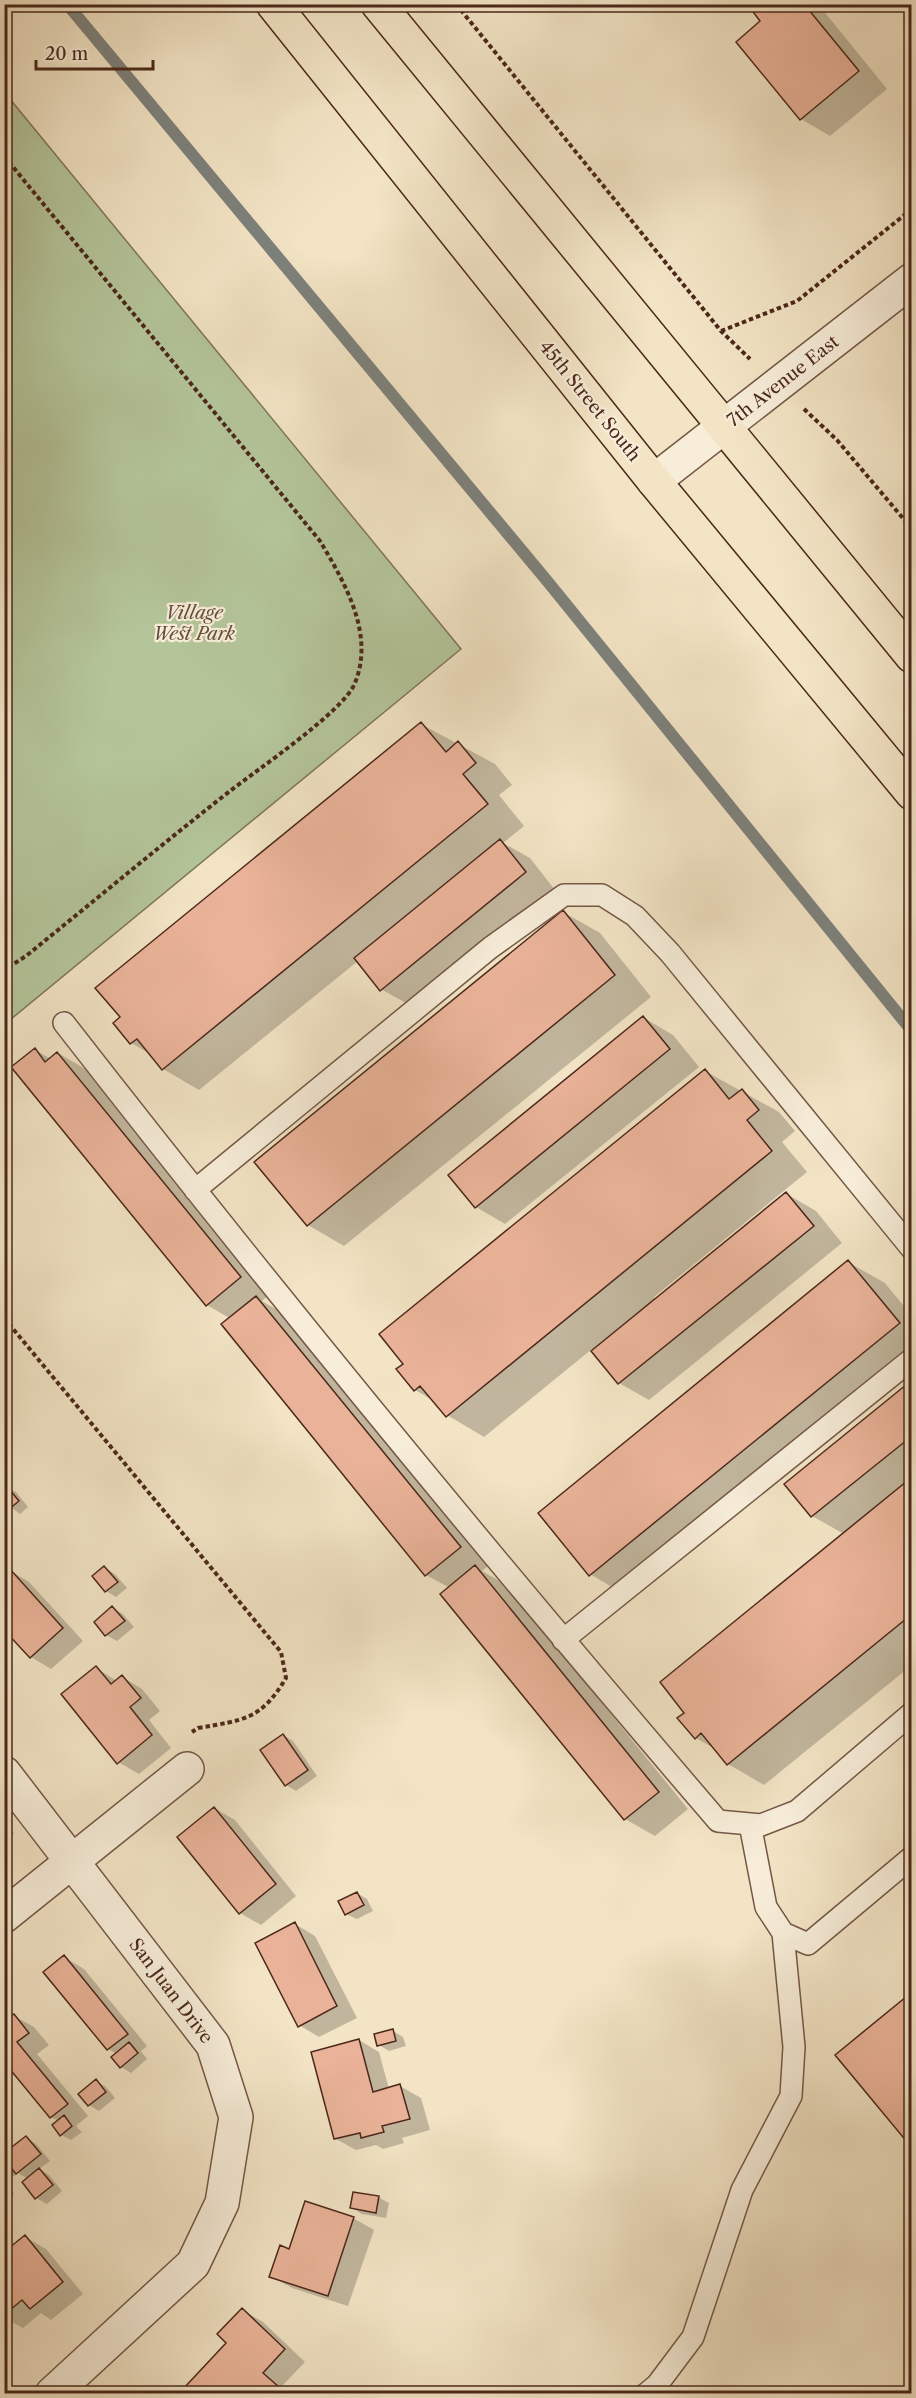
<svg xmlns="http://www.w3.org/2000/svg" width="916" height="2398" font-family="'Libre Caslon Text',serif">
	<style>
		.green { fill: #b4c59a; stroke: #80765a; stroke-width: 1.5 }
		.shadow { fill: #0003 }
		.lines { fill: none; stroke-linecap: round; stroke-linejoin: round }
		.stream { stroke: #7d817c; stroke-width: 12 }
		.building { fill: #eab399; stroke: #4b281b; stroke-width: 1.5 }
		.service-casing { stroke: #755746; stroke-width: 24 }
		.minor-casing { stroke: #755746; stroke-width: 36 }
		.tertiary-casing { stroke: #755746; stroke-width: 36 }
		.primary-casing { stroke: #4b281b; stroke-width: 36 }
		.path { stroke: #4b281b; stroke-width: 4; stroke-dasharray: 4.5 3; stroke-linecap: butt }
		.service { stroke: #f7edd9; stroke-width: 21 }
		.minor { stroke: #f7edd9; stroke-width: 33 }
		.tertiary { stroke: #f7edd9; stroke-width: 33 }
		.primary { stroke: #f2e4c5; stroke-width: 33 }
		.labels { text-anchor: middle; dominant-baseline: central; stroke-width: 4.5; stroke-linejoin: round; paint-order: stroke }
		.street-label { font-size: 18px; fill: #4b281b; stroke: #f7edd9 }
		.park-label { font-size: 18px; font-style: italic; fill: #654f3b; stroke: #f7edd9 }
	</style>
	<rect width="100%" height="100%" fill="#f2e4c5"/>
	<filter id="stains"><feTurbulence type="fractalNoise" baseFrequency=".00333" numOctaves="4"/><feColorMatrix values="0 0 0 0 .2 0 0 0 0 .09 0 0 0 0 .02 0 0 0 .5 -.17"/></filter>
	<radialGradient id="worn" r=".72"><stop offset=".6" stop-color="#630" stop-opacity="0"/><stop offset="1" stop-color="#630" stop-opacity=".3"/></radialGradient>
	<!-- green -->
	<path class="green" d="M5 93 461 649 5 1024Z"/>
	<!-- shadow -->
	<path class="shadow" d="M749 4H818L887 89 830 136 801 119 763 21Z
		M421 724 495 764 512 785 499 795 524 826 503 843 530 858 555 890 411 1006 381 989 358 961 199 1090 163 1069 152 1055 131 1043Z
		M563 912 600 933 651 997 344 1246 308 1225Z
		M644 1018 673 1035 699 1067 505 1224 476 1207Z
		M35 1050 51 1059 58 1053 87 1070 269 1295 262 1301 286 1315 489 1565 482 1571 505 1584 688 1809 655 1836 625 1819 442 1594 450 1588 426 1575 231 1319 207 1305Z
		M705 1071 779 1112 795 1131 782 1142 807 1172 654 1297 656 1300 787 1194 816 1211 842 1243 649 1400 619 1383 592 1349 484 1437 447 1415 436 1402 415 1390Z
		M848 1262 885 1283 912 1316V1364L627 1596 590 1574Z
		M912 1382V1665L764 1785 728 1764 717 1750 696 1738 844 1534 812 1516Z
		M5 1486 16 1492 28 1507 20 1514 4 1502Z
		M4 1548 10 1553 4 1558Z
		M105 1568 115 1574 127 1588 116 1597 106 1591Z
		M9 1570 29 1582 83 1641 51 1669 31 1657Z
		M113 1608 123 1614 134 1627 117 1641 106 1635 96 1622Z
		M96 1668 117 1681 122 1677 142 1689 160 1711 149 1720 171 1748 139 1774 118 1762Z
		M283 1735 293 1741 317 1776 296 1791 286 1785Z
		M214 1808 235 1820 296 1896 261 1925 240 1913Z
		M4 1821 14 1833 4 1840Z
		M357 1893 367 1899 373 1911 357 1919 346 1914Z
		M295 1924 315 1936 357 2018 319 2037 299 2025Z
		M64 1957 84 1969 147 2046 141 2051 147 2059 131 2073 121 2067 117 2054 108 2049Z
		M14 2016 34 2027 49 2045 37 2054 88 2116 76 2126 82 2132 71 2140 61 2135 59 2121 51 2117 4 2060V2018L8 2020Z
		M393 2031 403 2037 406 2046 389 2051 379 2045Z
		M359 2040 379 2052 389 2089 400 2086 421 2098 430 2130 402 2138 404 2143 383 2149 376 2145 356 2150 336 2139Z
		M96 2081 106 2087 115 2098 99 2111 89 2105Z
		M26 2138 36 2144 50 2161 39 2169 49 2175 62 2191 47 2204 36 2198 24 2182 28 2179 18 2173 5 2183 14 2194 4 2202V2152L6 2154Z
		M378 2197 389 2203 386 2218 362 2214 352 2208Z
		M353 2218 374 2230 348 2306 292 2288 271 2276 290 2251Z
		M25 2237 46 2249 83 2294 51 2320 41 2313 23 2328 4 2318V2252Z
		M242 2310 263 2322 305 2362 283 2385 292 2394H190L229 2343Z"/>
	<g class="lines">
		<!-- stream -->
		<path class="stream" d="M67 4 548 582 912 1031"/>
	</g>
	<!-- building -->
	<path class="building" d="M747 4H804L859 71 800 120 736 42 760 21Z
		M421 722 446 752 458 741 476 763 463 774 488 804 162 1070 137 1039 130 1044 113 1023 120 1017 95 988Z
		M500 839 526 872 380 991 354 958Z
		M563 910 615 975 307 1226 254 1162Z
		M643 1016 670 1049 475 1208 448 1175Z
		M35 1048 45 1062 57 1052 241 1277 206 1306 11 1067Z
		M705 1069 729 1099 742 1089 759 1110 747 1120 772 1151 446 1417 420 1386 414 1391 396 1369 403 1364 379 1334Z
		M786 1192 814 1226 618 1384 591 1351Z
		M848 1260 900 1323 589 1576 538 1513Z
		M256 1296 461 1547 425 1576 221 1324Z
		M912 1380V1436L811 1517 784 1484Z
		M912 1477V1614L727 1765 701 1733 695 1739 677 1718 684 1713 660 1682Z
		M5 1484 19 1501 8 1510 4 1505Z
		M475 1565 659 1792 624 1820 440 1594Z
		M104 1566 118 1582 105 1592 92 1576Z
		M9 1568 63 1628 30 1658 4 1630V1572Z
		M112 1606 125 1621 105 1636 94 1622Z
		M96 1666 111 1684 122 1675 141 1698 130 1707 152 1735 117 1764 61 1694Z
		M283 1734 308 1770 285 1786 260 1750Z
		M214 1807 276 1884 239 1914 177 1837Z
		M357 1892 364 1905 345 1915 338 1901Z
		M295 1922 337 2006 298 2027 255 1943Z
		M64 1955 128 2034 107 2050 43 1972Z
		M912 1992V2148L835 2055Z
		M14 2014 29 2033 17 2042 68 2104 50 2118 4 2062V2021Z
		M393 2029 396 2041 377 2046 374 2034Z
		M359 2039 373 2092 400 2084 410 2119 382 2126 384 2132 361 2138 360 2133 334 2139 311 2052Z
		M129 2042 138 2053 120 2068 111 2057Z
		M96 2079 106 2092 88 2106 78 2094Z
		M64 2115 72 2126 60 2136 52 2125Z
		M26 2136 41 2154 16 2174 4 2159V2153Z
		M39 2168 53 2185 35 2199 22 2182Z
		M353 2192 379 2196 376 2213 350 2208Z
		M305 2201 354 2217 328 2296 269 2277 280 2245 289 2249Z
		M25 2235 63 2282 30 2309 22 2300 4 2315V2252Z
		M242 2308 285 2349 263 2373 279 2387 273 2394H249L247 2391 244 2394H188L183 2389 226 2343 217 2334Z"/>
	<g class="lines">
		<defs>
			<path id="service" d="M64 1023C275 1294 494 1560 718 1821L761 1825 797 1811 912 1713
				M195 1190 490 948 564 895H602L635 916 670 953 912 1249
				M563 1640 912 1359
				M750 1824 766 1907 783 1933 808 1944 912 1857
				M646 2394 657 2385 693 2337 742 2190 791 2096 794 2047 783 1933"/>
			<path id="minor" d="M4 1773 213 2045 236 2117 222 2203 193 2264 52 2394
				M4 1916 187 1769"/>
			<path id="tertiary" d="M654 481 912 280"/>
			<path id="primary" d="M273 4 654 481 912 793
				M378 4 912 656"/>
		</defs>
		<!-- service casing -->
		<use href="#service" class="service-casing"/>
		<!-- minor casing -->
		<use href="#minor" class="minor-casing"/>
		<!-- tertiary casing -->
		<use href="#tertiary" class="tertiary-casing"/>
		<!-- primary casing -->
		<use href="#primary" class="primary-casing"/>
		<!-- path -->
		<path class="path" d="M456 4 721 331 750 359
			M4 156 320 541C345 583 376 636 354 685 342 712 257 770 230 791 161 845 94 901 26 956L4 970
			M721 331 797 301 912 209
			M804 409 837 440 912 529
			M4 1318 281 1652 286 1678C261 1720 244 1720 198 1728L192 1732"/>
		<!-- service -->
		<use href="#service" class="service"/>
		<!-- minor -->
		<use href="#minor" class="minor"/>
		<!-- tertiary -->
		<use href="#tertiary" class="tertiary"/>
		<!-- primary -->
		<use href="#primary" class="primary"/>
	</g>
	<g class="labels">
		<!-- street labels -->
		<g class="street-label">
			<text transform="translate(783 381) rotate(-38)">7th Avenue East</text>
			<text transform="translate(590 401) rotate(51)">45th Street South</text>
			<text transform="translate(171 1991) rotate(53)">San Juan Drive</text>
		</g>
		<!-- park labels -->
		<g class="park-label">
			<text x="194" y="613">Village<tspan x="194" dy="21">West Park</tspan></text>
		</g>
	</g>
	<!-- margin -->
	<rect width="916" height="2398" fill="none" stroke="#f2e4c5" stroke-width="24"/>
	<rect x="6" y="6" width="904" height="2386" fill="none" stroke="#4b281b" stroke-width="3"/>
	<rect x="12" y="12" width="892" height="2374" fill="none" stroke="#4b281b" stroke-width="1.5"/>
	<!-- scale -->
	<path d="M36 60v9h117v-9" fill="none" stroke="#4b281b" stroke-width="3"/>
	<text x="45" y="60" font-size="18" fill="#4b281b" stroke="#f7edd9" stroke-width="4.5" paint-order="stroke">20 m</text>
	<rect width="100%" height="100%" filter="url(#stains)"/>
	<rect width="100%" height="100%" fill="url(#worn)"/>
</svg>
